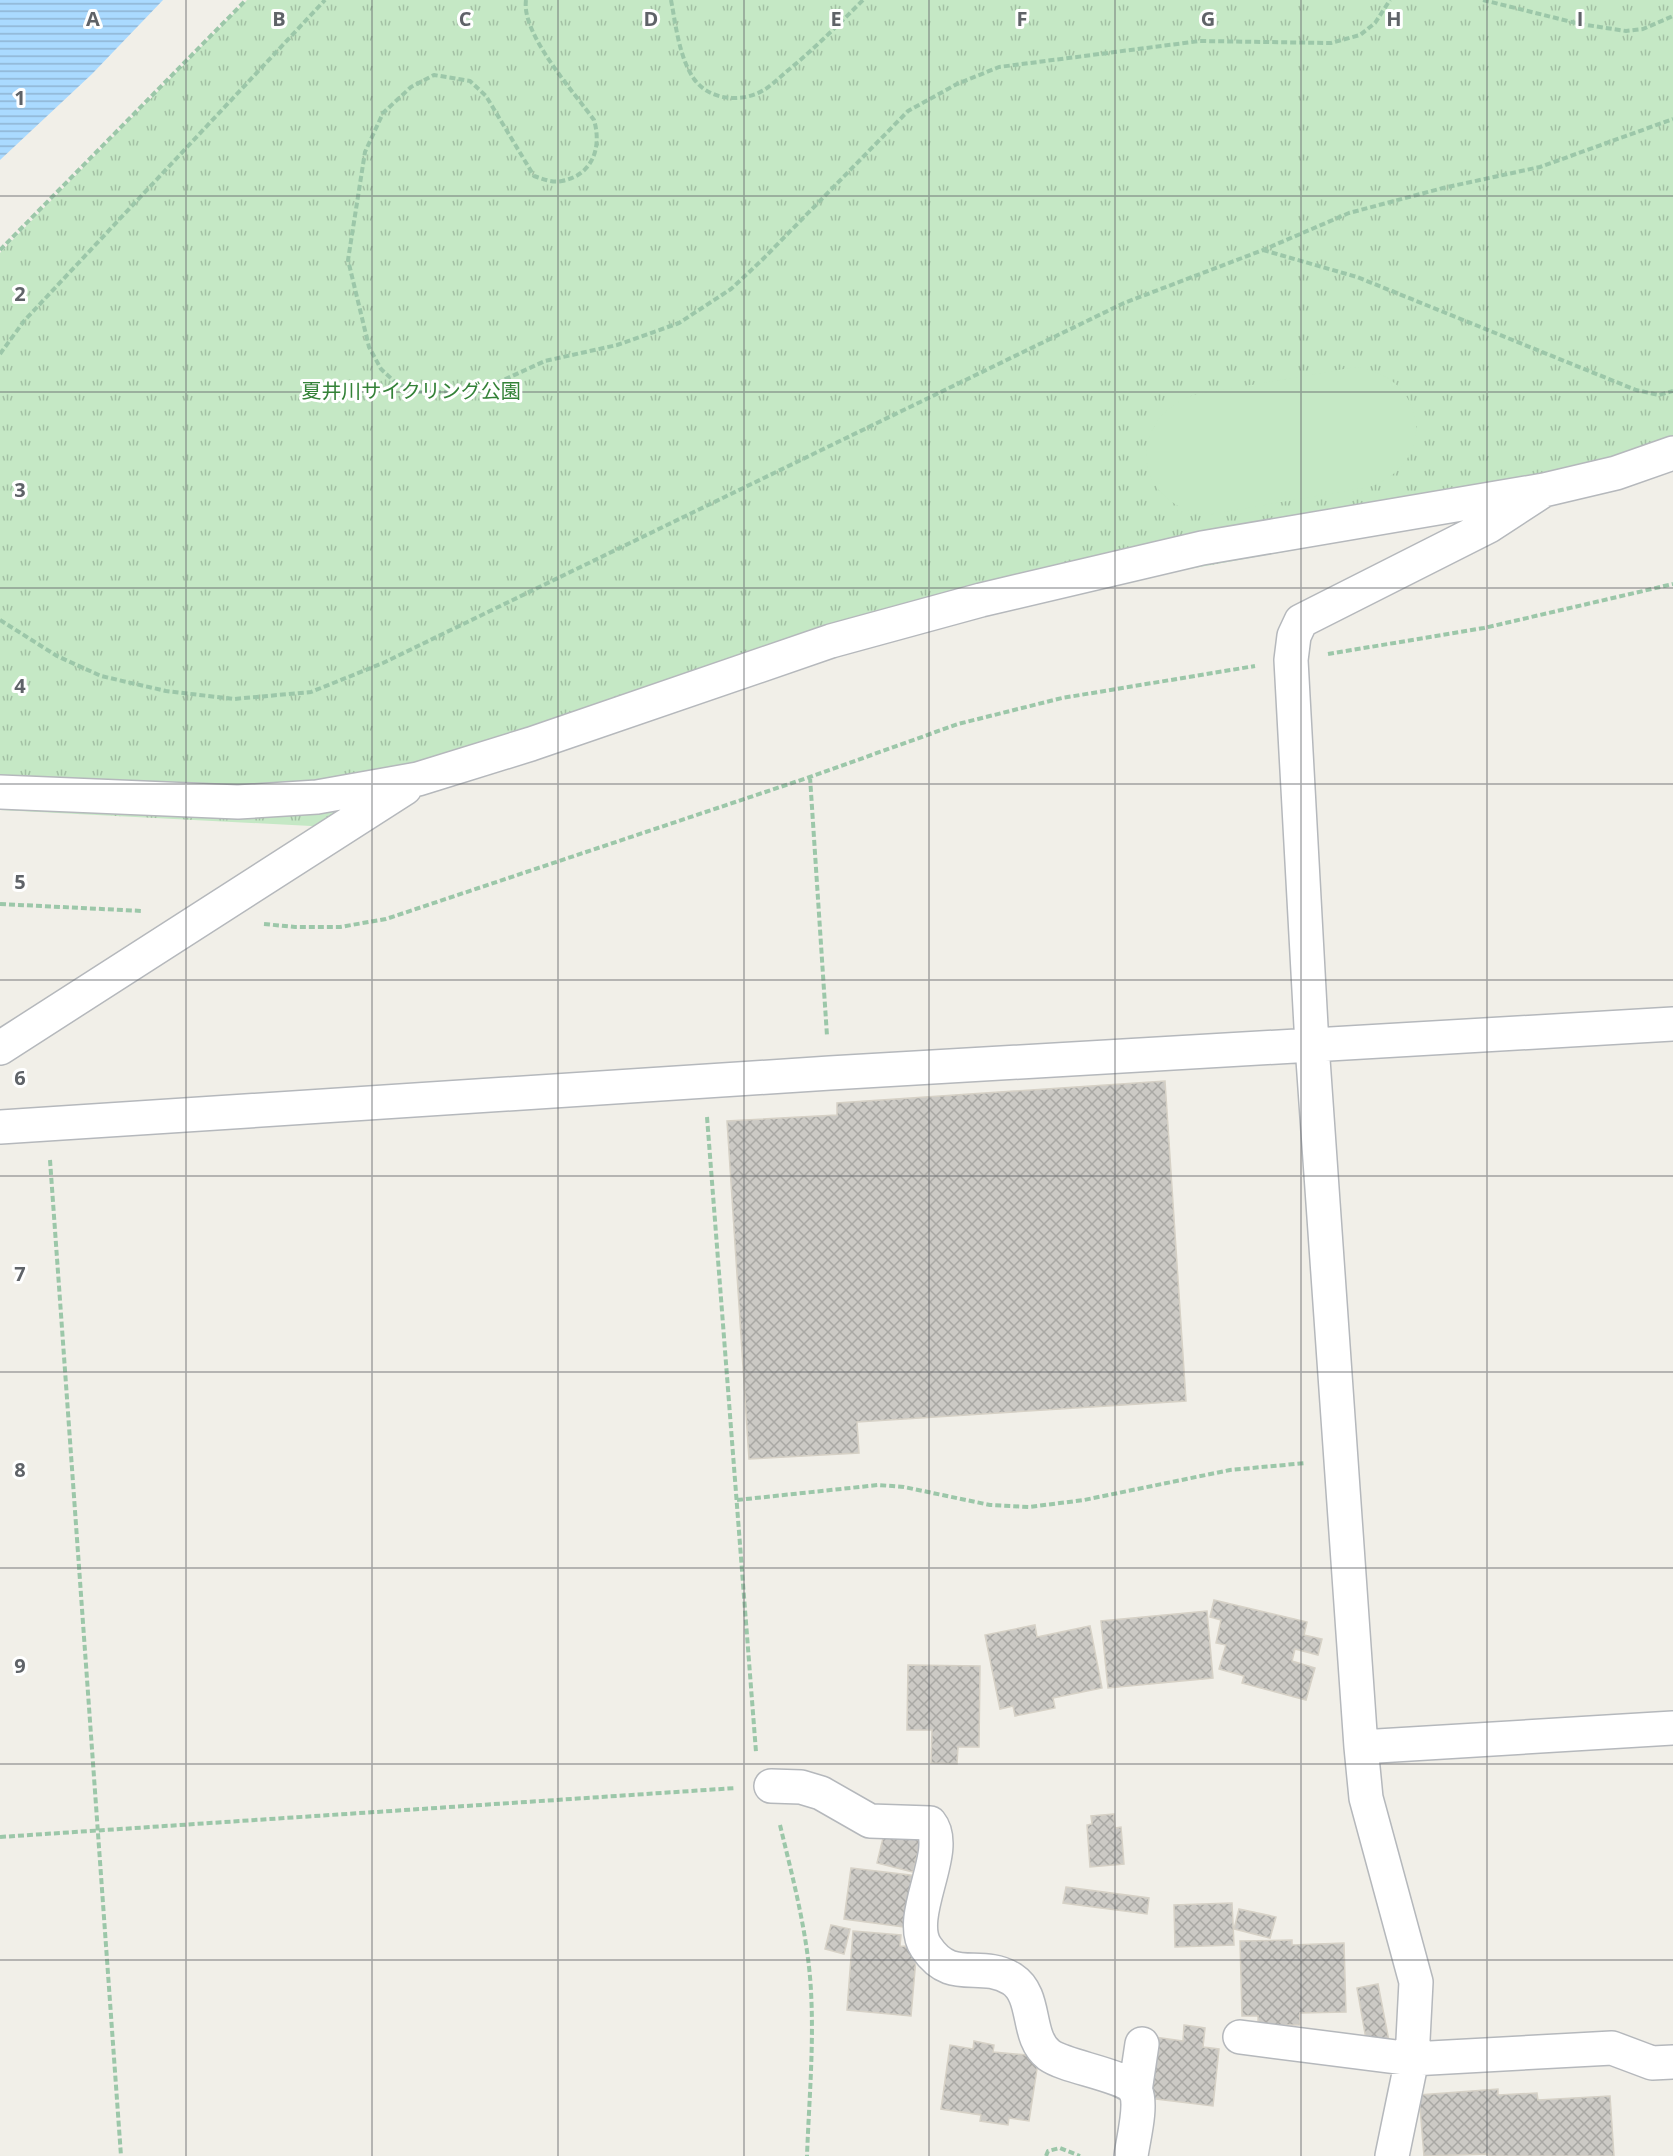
<svg xmlns="http://www.w3.org/2000/svg" width="1673" height="2156" font-family="'Open Sans','Noto Sans JP',sans-serif">
	<style>
		.park { fill: url(#park-tufts) }
		.pitch { fill: #c5e8c5 }
		.water { fill: url(#water-rules) }
		.building { fill: url(#building-cross-hatch); stroke: #d6d1c6; stroke-width: 1.5 }
		.lines { fill: none; stroke-linecap: round; stroke-linejoin: round }
		.minor-casing { stroke: #b5b8bc; stroke-width: 36 }
		.path { stroke: #9cc7a9; stroke-width: 4; stroke-dasharray: 6 3; stroke-linecap: butt }
		.minor { stroke: #fff; stroke-width: 33 }
		.grid { fill: none; stroke: #5f6368; stroke-width: 1.5; stroke-opacity: 0.55 }
		.labels { text-anchor: middle; dominant-baseline: central; stroke-width: 6; stroke-linejoin: round; paint-order: stroke }
		.park-label { font-size: 20px; fill: #348238; stroke: #fff }
		.grid-label { font-size: 20px; text-anchor: middle; font-weight: bold; fill: #5f6368; stroke: #fff; stroke-width: 6; stroke-linejoin: round; paint-order: stroke }
	</style>
	<defs>
		<pattern id="park-tufts" width="24" height="20" patternUnits="userSpaceOnUse" patternTransform="scale(1.5)"><rect width="24" height="20" fill="#c5e8c5"/><path d="M3 7l-1-3M5 7V3M7 7l1-3M15 17l-1-3M17 17v-4M19 17l1-3" fill="none" stroke="#a3c0a4"/></pattern>
		<pattern id="water-rules" width="6" height="5" patternUnits="userSpaceOnUse" patternTransform="scale(1.5)"><rect width="6" height="5" fill="#aadaff"/><path d="M0 2.5h6" fill="none" stroke="#8eb4d2"/></pattern>
		<pattern id="building-cross-hatch" width="8" height="8" patternUnits="userSpaceOnUse" patternTransform="scale(1.5)"><rect width="8" height="8" fill="#cccac5"/><path d="M0 0l8 8M0 8l8-8" fill="none" stroke="#a9a8a4"/></pattern>
	</defs>
	<rect width="100%" height="100%" fill="#f1efe8"/>
	<!-- park -->
	<path class="park" d="M247 0H1673V462L1455 521 990 605 330 827 0 810V253Z"/>
	<!-- pitch -->
	<path class="pitch" d="M1356 367C1428 377 1439 463 1369 487L1207 515C1134 505 1124 422 1193 395Z"/>
	<!-- water -->
	<path class="water" d="M0 0H163L92 74 0 160Z"/>
	<!-- building -->
	<path class="building" d="M1165 1081 1186 1401 857 1422 859 1453 749 1459 727 1121 837 1115V1103Z
		M1214 1600 1307 1622 1304 1635 1322 1639 1318 1655 1295 1649 1292 1661 1315 1668 1306 1700 1242 1683 1244 1676 1219 1669 1226 1645 1216 1643 1221 1620 1210 1617Z
		M1207 1611 1213 1678 1108 1688 1101 1621Z
		M1035 1625 1037 1637 1090 1626 1102 1688 1053 1698 1055 1708 1015 1716 1013 1706 1000 1709 985 1635Z
		M908 1665 980 1666 979 1747H958L957 1764 931 1763 932 1730H907Z
		M1114 1814 1115 1828 1121 1827 1124 1864 1090 1867 1087 1825 1092 1824 1091 1816Z
		M885 1830 921 1839 913 1872 877 1863Z
		M851 1868 918 1876 911 1928 844 1919Z
		M1066 1887 1149 1898 1147 1914 1063 1903Z
		M1232 1903 1234 1945 1175 1947 1174 1905Z
		M1239 1909 1276 1917 1270 1938 1234 1929Z
		M831 1925 850 1929 844 1954 825 1949Z
		M853 1931 901 1935 900 1946 917 1947 911 2016 847 2010Z
		M1292 1940V1945L1344 1943 1346 2012 1300 2013V2025H1258V2016H1242L1240 1941Z
		M1378 1984 1389 2041 1367 2045 1357 1988Z
		M1184 2025 1205 2028 1203 2047 1219 2049 1213 2106 1148 2098 1155 2037 1183 2041Z
		M974 2041 994 2045 993 2052 1039 2056 1029 2121 1009 2118 1008 2125 980 2121 981 2115 941 2109 950 2045 973 2049Z
		M1498 2089V2095L1537 2093 1538 2100 1610 2096 1614 2156H1488V2154L1424 2156 1419 2095Z"/>
	<g class="lines">
		<defs>
			<path id="minor" d="M0 792 238 802 317 797 418 779 531 744 831 641 981 600 1202 548 1544 490 1616 473 1673 453
				M0 1048 405 788
				M0 1127 830 1073 1673 1024
				M1361 1747 1673 1728
				M771 1786 801 1787 821 1793 870 1821 930 1823C952 1850 905 1916 926 1947 952 1986 979 1959 1012 1979 1038 1996 1025 2037 1049 2055 1067 2068 1128 2075 1136 2092 1142 2107 1133 2140 1131 2156
				M1240 2037 1412 2059 1612 2048 1652 2063 1673 2062
				M1135 2091 1142 2044
				M1392 2156 1412 2059 1416 1982 1366 1798 1361 1747 1312 1045 1291 660 1294 636 1301 621 1489 526 1544 490"/>
		</defs>
		<!-- minor casing -->
		<use href="#minor" class="minor-casing"/>
		<!-- path -->
		<path class="path" d="M526 0C521 34 574 92 594 120 602 147 593 175 562 181 552 183 543 179 534 176L486 96 470 81 434 75 411 87 383 113 365 152 348 260 369 347 381 369 396 383 417 392H455L486 388 545 361 617 345 679 323 731 289 762 260 908 111 957 84 999 67 1200 41 1331 43 1360 35 1375 23 1390 0
			M671 0C676 26 679 57 694 79 710 101 742 103 764 90 772 85 779 78 786 72 813 50 838 25 863 0
			M1483 0 1580 24 1626 31 1643 29 1673 16
			M0 250 246 0
			M1263 250 1357 277 1636 390 1659 395 1673 391
			M0 354 24 321 325 0
			M0 620 57 656 101 676 166 691 234 699 311 692 383 663 1124 303 1263 250 1349 213 1443 188 1540 167 1673 119
			M1328 654 1484 628 1673 584
			M810 777 827 1036
			M0 904 143 911
			M264 924 295 927H340L386 919 810 777 958 724 1062 698 1255 666
			M707 1117 756 1752
			M50 1160 121 2156
			M737 1500 878 1485 904 1487 990 1505 1029 1507 1084 1500 1230 1470 1306 1463
			M780 1825C793 1879 808 1935 811 1991 814 2046 809 2101 807 2156
			M0 1837 736 1788
			M1046 2156 1048 2151 1060 2148 1080 2156"/>
		<!-- minor -->
		<use href="#minor" class="minor"/>
	</g>
	<!-- grid -->
	<path class="grid" d="M186 0V2156M372 0V2156M558 0V2156M744 0V2156M929 0V2156M1115 0V2156M1301 0V2156M1487 0V2156M0 196H1673M0 392H1673M0 588H1673M0 784H1673M0 980H1673M0 1176H1673M0 1372H1673M0 1568H1673M0 1764H1673M0 1960H1673"/>
	<g class="labels">
		<!-- park labels -->
		<g class="park-label">
			<text x="411" y="390">夏井川サイクリング公園</text>
		</g>
	</g>
	<g class="grid-label">
		<text x="93" y="26">A</text>
		<text x="279" y="26">B</text>
		<text x="465" y="26">C</text>
		<text x="651" y="26">D</text>
		<text x="836" y="26">E</text>
		<text x="1022" y="26">F</text>
		<text x="1208" y="26">G</text>
		<text x="1394" y="26">H</text>
		<text x="1580" y="26">I</text>
		<text x="20" y="105">1</text>
		<text x="20" y="301">2</text>
		<text x="20" y="497">3</text>
		<text x="20" y="693">4</text>
		<text x="20" y="889">5</text>
		<text x="20" y="1085">6</text>
		<text x="20" y="1281">7</text>
		<text x="20" y="1477">8</text>
		<text x="20" y="1673">9</text>
	</g>
</svg>
